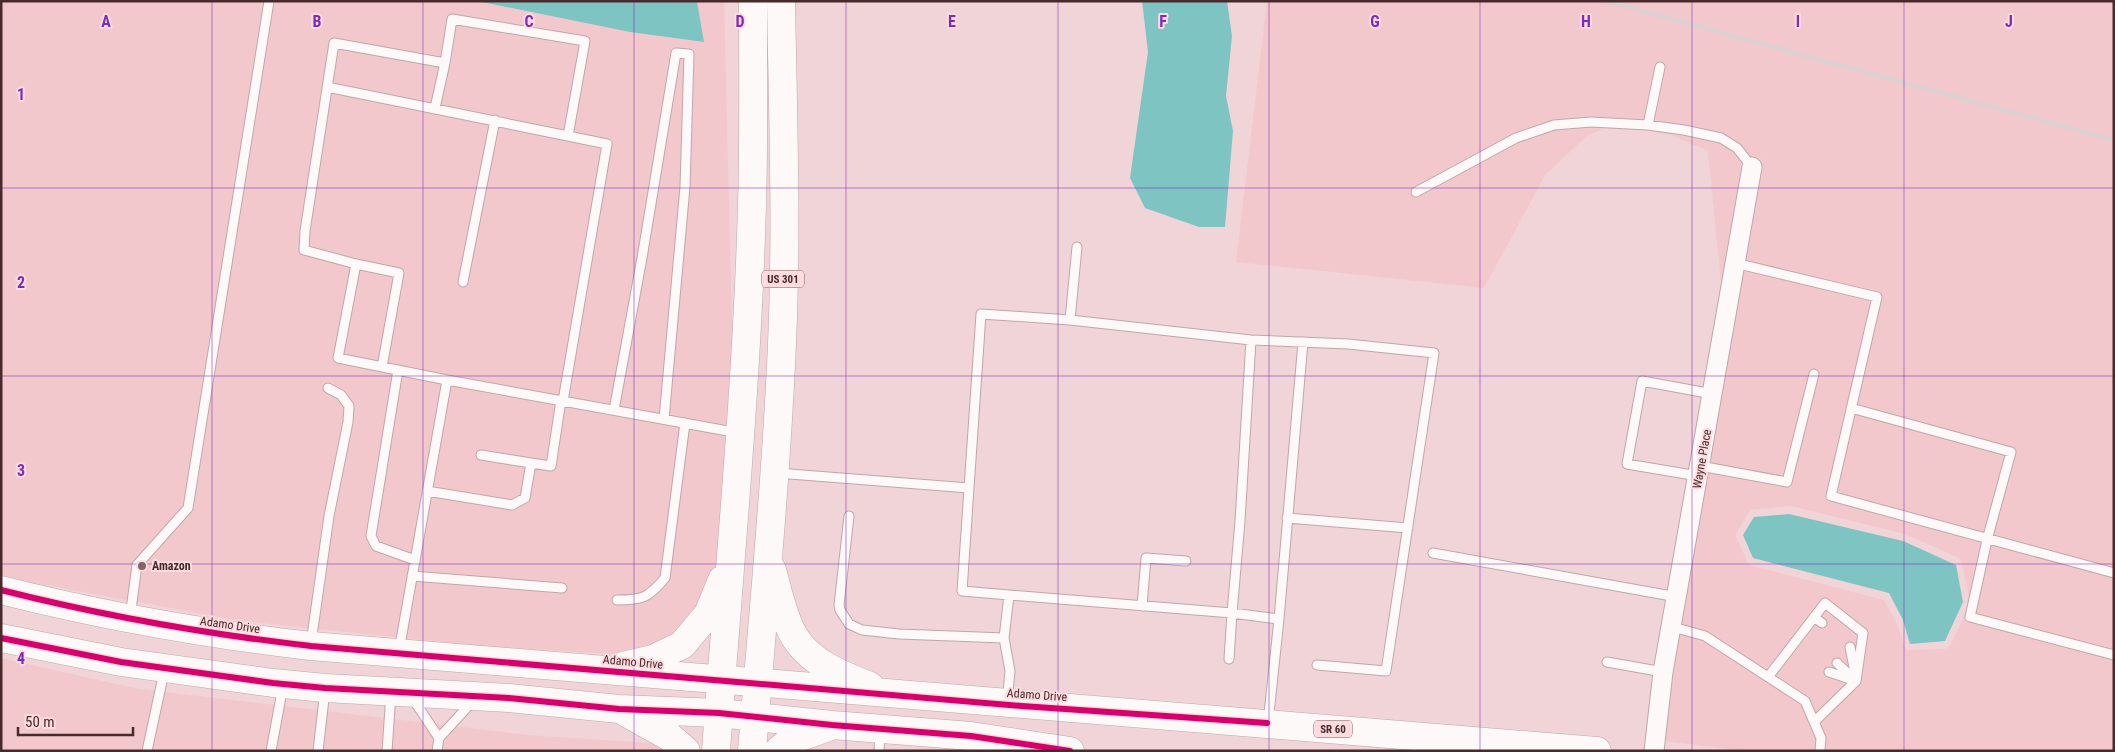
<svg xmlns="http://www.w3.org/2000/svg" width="2115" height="752" font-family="'Roboto Condensed',sans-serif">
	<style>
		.built { fill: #f3c8cc; fill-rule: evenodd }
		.water { fill: #7ec4c3 }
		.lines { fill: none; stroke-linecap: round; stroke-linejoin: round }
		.service-casing { stroke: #c1a6a9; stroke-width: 11 }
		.minor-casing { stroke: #c1a6a9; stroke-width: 21 }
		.primary-casing { stroke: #c1a6a9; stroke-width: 29 }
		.service { stroke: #fdf9f9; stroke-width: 9 }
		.minor { stroke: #fdf9f9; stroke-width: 19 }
		.primary { stroke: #fdf9f9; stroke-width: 28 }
		.rail { stroke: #dad1d2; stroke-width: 4 }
		.cycleway-casing { stroke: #fddbde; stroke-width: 9 }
		.cycleway { stroke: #d6006c; stroke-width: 6 }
		.grid { fill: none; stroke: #7b2cbf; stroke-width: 1; stroke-opacity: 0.55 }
		.poi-dot { fill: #836568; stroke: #fddbde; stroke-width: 2 }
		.labels { text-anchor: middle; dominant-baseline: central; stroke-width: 4; stroke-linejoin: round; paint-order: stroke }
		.shield { fill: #fddbde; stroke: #7e5e61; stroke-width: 1 }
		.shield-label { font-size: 11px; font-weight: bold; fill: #48292c }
		.street-label { font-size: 12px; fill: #48292c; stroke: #fddbde }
		.poi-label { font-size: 12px; font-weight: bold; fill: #48292c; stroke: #fddbde; text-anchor: start }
		.grid-label { font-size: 16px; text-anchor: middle; font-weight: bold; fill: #7b2cbf; stroke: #fddbde; stroke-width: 4; stroke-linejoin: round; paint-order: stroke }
	</style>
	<rect width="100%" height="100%" fill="#f0d4d7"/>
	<!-- built -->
	<path class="built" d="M1 1H477L630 32 704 42 697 1H724L733 367 722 518 715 576 678 637 631 655 489 647 242 621 23 581 1 574Z
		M1267 1H2114V751H1746L1664 741 1672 674 1761 159 1746 157 1722 293 1708 151 1671 135 1624 126 1605 128 1587 136 1545 175 1484 288 1236 262ZM1791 506 1905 534 1959 558 1963 567 1970 603 1950 646 1945 649 1906 650 1897 624 1884 600 1749 565 1737 539 1736 534 1748 513 1751 510Z
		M1 658 139 689 528 735 666 744 673 751H1Z"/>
	<!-- water -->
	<path class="water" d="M477 1H697L704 42 630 32Z
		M1142 1H1227L1232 36 1226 96 1233 131 1225 227H1199L1145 208 1130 178 1148 52Z
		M1789 514 1903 541 1956 565 1963 602 1945 641 1910 644 1903 620 1889 593 1753 558 1743 535 1754 517Z"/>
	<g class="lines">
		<defs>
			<path id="service" d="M327 87 568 136 585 41 452 19 445 63 334 43 305 231 304 250 356 264 338 358 447 380
				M435 108 445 63
				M1648 125 1660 67
				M1416 192 1516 138 1554 125 1591 122 1648 125 1684 130 1721 138 1737 148 1752 167
				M1735 263 1877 297 1831 496 2114 573
				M356 264 399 273 382 367
				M463 282 495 120
				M1070 320 1251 340 1348 344 1434 353 1386 671 1317 665
				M1251 340 1240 521 1232 613 1279 619 1268 723
				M398 370 371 536 376 546 415 560
				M563 401 607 144 568 136
				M1851 408 2011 452 1987 540 1970 617 2114 655
				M614 410 642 258 676 53 689 54 685 187 664 419
				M481 455 531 463
				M1700 466 1787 482 1814 374
				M777 473 969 488 981 314 1070 320 1077 247
				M1698 476 1627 464 1642 381 1713 394
				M969 488 962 591 1009 595 1004 638 1010 671 1007 702
				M427 491 512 505 525 498 531 463 551 466 561 400
				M849 516 839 605 840 610 849 624 862 630 899 634 1004 638
				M1287 518 1408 528
				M1433 553 1677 597
				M412 576 562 588
				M1009 595 1232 613 1229 659
				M617 600C643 600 648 598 665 578L685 423
				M1142 606 1146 558 1186 561
				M130 617 137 565 188 508 269 1
				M1814 617 1822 623
				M1279 619 1303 342
				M1673 627 1705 636 1805 701 1821 738 1820 751
				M311 643 329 516 348 422 349 406 341 395 328 388
				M1850 647 1855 673
				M399 651 447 380 739 433
				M1607 662 1663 672
				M1837 663 1854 679
				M1829 672 1856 681
				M1768 677 1825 603 1863 633 1856 681 1814 722
				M413 699 439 738
				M147 751 164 672
				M271 751 283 686
				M318 751 325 690
				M387 751 391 694
				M437 751 439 738 472 702
				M879 751 880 731"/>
			<path id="minor" d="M1654 751 1663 672 1752 167"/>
			<path id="primary" d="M772 570C778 591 783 617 794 636 810 663 842 675 870 686
				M1 590C104 616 206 634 311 646 740 683 1169 716 1597 751
				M1 638 121 662 273 683 325 688 509 698 619 709 719 713 832 725 971 736 1070 751
				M623 666 653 659 682 645 708 614 722 580
				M625 712 670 737 686 751
				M716 751C729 569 747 387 752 205 754 137 753 69 753 1
				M752 751C763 615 776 480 782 344 787 230 783 115 781 1
				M778 751 790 741 828 727"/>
		</defs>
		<!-- service casing -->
		<use href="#service" class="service-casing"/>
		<!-- minor casing -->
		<use href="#minor" class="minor-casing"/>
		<!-- primary casing -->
		<use href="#primary" class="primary-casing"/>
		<!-- service -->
		<use href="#service" class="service"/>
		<!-- minor -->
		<use href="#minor" class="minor"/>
		<!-- primary -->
		<use href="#primary" class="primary"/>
		<!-- rail -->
		<path class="rail" d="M1606 1 2114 140"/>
		<defs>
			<path id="cycleway" d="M1 590C104 616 206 634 311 646L1022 706 1267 723
				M1 638 121 662 273 683 325 688 509 698 619 709 719 713 832 725 971 736 1070 751"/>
		</defs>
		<!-- cycleway casing -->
		<use href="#cycleway" class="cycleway-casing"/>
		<!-- cycleway -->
		<use href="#cycleway" class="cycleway"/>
	</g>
	<!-- grid -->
	<path class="grid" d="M212 1V751M423 1V751M634 1V751M846 1V751M1058 1V751M1269 1V751M1480 1V751M1692 1V751M1904 1V751M1 188H2114M1 376H2114M1 564H2114"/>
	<!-- markers -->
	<circle class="poi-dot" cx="142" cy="566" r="5"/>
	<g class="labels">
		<!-- shield labels -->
		<g class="shield">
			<rect x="762" y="270.5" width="42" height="17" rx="4"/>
			<rect x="1314" y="720.5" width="38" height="17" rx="4"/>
		</g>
		<g class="shield-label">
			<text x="783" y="279">US 301</text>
			<text x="1333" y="729">SR 60</text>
		</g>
		<!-- street labels -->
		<g class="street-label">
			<text transform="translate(1702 459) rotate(-80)">Wayne Place</text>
			<text transform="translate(230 625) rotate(8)">Adamo Drive</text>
			<text transform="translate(633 662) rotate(5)">Adamo Drive</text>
			<text transform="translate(1037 695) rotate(4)">Adamo Drive</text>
		</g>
		<!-- poi labels -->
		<g class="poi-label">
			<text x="152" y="566">Amazon</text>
		</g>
	</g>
	<g class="grid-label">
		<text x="106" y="27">A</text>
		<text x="317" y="27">B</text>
		<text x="529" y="27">C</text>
		<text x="740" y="27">D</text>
		<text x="952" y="27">E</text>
		<text x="1163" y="27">F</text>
		<text x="1375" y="27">G</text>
		<text x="1586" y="27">H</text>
		<text x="1798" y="27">I</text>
		<text x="2009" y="27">J</text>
		<text x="21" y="100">1</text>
		<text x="21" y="288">2</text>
		<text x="21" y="476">3</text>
		<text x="21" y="664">4</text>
	</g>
	<!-- border -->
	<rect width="2115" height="752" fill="none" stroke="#48292c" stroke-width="5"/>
	<!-- scale -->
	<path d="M18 727v8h115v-8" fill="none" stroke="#48292c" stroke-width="2.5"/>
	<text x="25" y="727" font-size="15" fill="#48292c" stroke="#fddbde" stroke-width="4" paint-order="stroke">50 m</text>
</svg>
